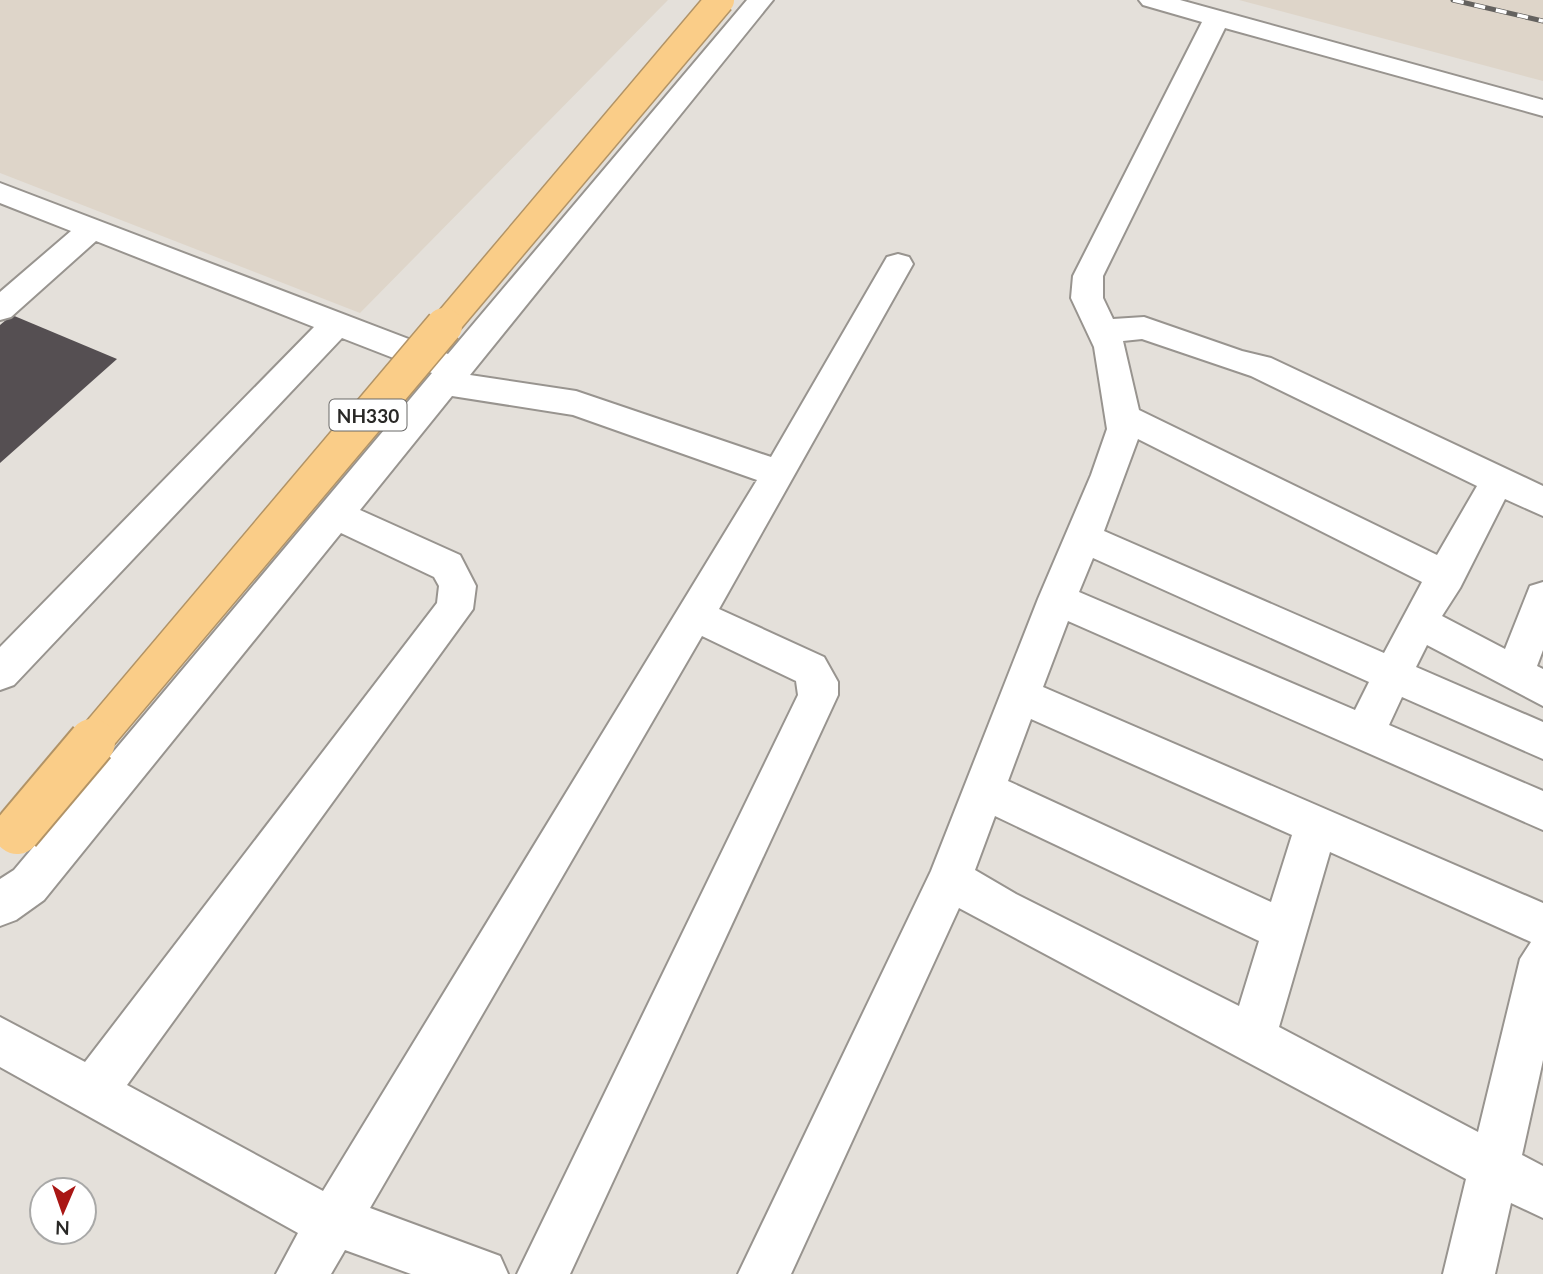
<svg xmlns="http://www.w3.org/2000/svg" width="1543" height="1274" font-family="Lato,sans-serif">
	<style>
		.built { fill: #ded5c9 }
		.building { fill: #554f52 }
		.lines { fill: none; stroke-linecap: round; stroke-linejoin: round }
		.minor-casing { stroke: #98948f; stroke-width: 4 }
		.minor { fill: #fff; fill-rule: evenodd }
		.rail-casing { stroke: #64625f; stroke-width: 5 }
		.rail { stroke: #fff; stroke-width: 3.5; stroke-dasharray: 11; stroke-linecap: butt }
		.highway-bridge-far2-casing { stroke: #b19366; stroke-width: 31; stroke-linecap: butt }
		.highway-bridge-far1-casing { stroke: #b19366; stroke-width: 39; stroke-linecap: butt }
		.highway-bridge-casing { stroke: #b19366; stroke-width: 50; stroke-linecap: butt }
		.highway-bridge-far2 { stroke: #facd88; stroke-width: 28 }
		.highway-bridge-far1 { stroke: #facd88; stroke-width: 36 }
		.highway-bridge { stroke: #facd88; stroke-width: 46 }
		.labels { text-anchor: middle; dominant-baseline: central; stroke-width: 7; stroke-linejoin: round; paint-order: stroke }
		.shield { fill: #fff; stroke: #696867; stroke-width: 2 }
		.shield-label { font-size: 19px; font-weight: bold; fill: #292826 }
	</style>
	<rect width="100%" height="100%" fill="#e4e0da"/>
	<!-- built -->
	<path class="built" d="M0 0H668L360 313 0 173Z
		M1239 0H1543V81Z"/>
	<!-- building -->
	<path class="building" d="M12 315 117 359 0 463V325Z"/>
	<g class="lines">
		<defs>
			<path id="minor" d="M747 0H773L470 375 576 391 771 457 887 257 898 254 909 257 913 264 719 609 824 657 838 682V695L570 1274H517L798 695 796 681 702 636 370 1208 500 1256 508 1274H411L345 1250 331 1274H276L298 1233 0 1067V1017L85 1062 437 603 439 586 434 577 341 533 44 900 16 920 0 926V879L14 870 432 373 342 338 14 685 0 690V647L314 327 96 241 11 317 0 320V292L71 231 0 203V183L448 354ZM452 396 573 415 757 480 323 1191 127 1085 473 609 476 586 460 555 360 510Z
				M1139 0H1180L1543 100V116L1225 28 1103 276V298L1113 319 1144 317 1242 351 1271 358 1543 486V516L1505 499 1460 588 1442 616 1505 649 1530 586 1543 582V650L1537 666 1543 669V706L1427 645 1416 667 1543 722V759L1402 697 1389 725 1543 791V830L1068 621 1043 687 1543 903V1060L1522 1155 1543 1166V1218L1511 1203 1495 1274H1443L1466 1179 959 908 791 1274H738L931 871 1038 599 1091 475 1107 429 1094 347 1071 298 1073 276 1202 22 1143 5ZM1142 339 1251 376 1477 486 1437 555 1139 410 1123 341ZM1138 439 1422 582 1384 653 1104 531ZM1093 558 1369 682 1355 710 1079 592ZM1031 719 1292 835 1271 902 1008 781ZM995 816 1259 941 1239 1006 1016 894 975 870ZM1330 852 1531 942 1520 959 1478 1132 1279 1027Z"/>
		</defs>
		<!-- minor casing -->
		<use href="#minor" class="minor-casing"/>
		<!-- minor -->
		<use href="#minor" class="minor"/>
		<defs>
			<path id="rail" d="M1453 0 1543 21"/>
		</defs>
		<!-- rail casing -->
		<use href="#rail" class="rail-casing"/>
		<!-- rail -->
		<use href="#rail" class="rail"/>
		<defs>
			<path id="highway-bridge-far2" d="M443 328 720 0"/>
			<path id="highway-bridge-far1" d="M91 744 444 326"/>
			<path id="highway-bridge" d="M17 831 92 742"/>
		</defs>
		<!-- highway-bridge-far2 casing -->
		<use href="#highway-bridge-far2" class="highway-bridge-far2-casing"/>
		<!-- highway-bridge-far1 casing -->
		<use href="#highway-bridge-far1" class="highway-bridge-far1-casing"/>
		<!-- highway-bridge casing -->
		<use href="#highway-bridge" class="highway-bridge-casing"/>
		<!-- highway-bridge-far2 -->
		<use href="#highway-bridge-far2" class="highway-bridge-far2"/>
		<!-- highway-bridge-far1 -->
		<use href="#highway-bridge-far1" class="highway-bridge-far1"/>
		<!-- highway-bridge -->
		<use href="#highway-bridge" class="highway-bridge"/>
	</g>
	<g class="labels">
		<!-- shield labels -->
		<rect class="shield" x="329.5" y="399.5" width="77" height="31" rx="5"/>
		<g class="shield-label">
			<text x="368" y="415">NH330</text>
		</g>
	</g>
	<!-- north arrow -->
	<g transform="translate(63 1211) rotate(182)"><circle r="33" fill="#ffffff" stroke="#a9a9a8" stroke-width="2"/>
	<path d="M0-5L12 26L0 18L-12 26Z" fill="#a91614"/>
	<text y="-10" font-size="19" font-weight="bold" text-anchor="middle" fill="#292826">N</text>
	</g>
</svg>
